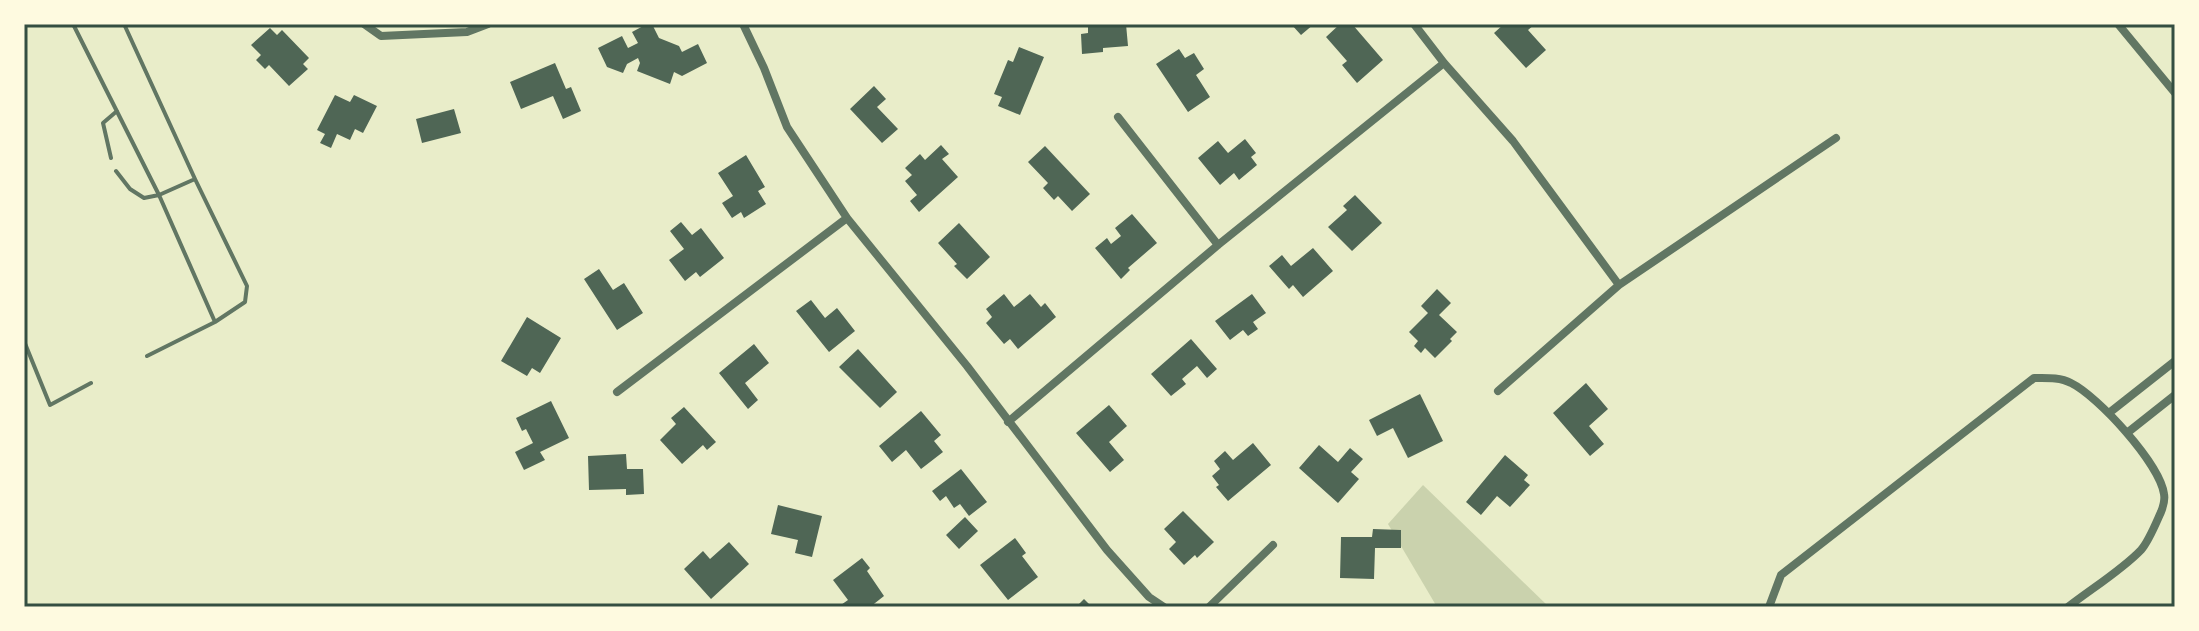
<svg xmlns="http://www.w3.org/2000/svg" width="2199" height="631" font-family="'Times New Roman',serif">
	<style>
		.green { fill: #cad2ad }
		.building { fill: #4f6655 }
		.lines { fill: none; stroke-linecap: round; stroke-linejoin: round }
		.service { stroke: #617663; stroke-width: 4 }
		.minor { stroke: #617663; stroke-width: 8 }
		.neatline { fill: none; stroke: #344e41; stroke-width: 3 }
	</style>
	<rect width="100%" height="100%" fill="#e9edc9"/>
	<!-- green -->
	<path class="green" d="M1423 485 1549 607H1437L1388 524Z"/>
	<!-- building -->
	<path class="building" d="M647 24H652L659 38 679 46 682 52 698 44 707 63 682 76 674 72 670 84 637 71 640 63 638 58 627 64 623 73 607 67 598 48 622 36 628 48 638 43 632 32Z
		M1088 24H1126L1128 46 1103 48V52L1082 54 1081 34 1088 33Z
		M1291 24H1314L1301 35Z
		M1340 24H1352L1383 60 1357 83 1342 65 1347 61 1326 37Z
		M1504 24H1535L1528 30 1546 50 1526 68 1494 33Z
		M270 28 277 35 282 30 309 58 303 64 308 69 289 86 269 65 265 69 256 60 261 55 251 45Z
		M1019 47 1044 57 1020 115 998 106 1002 97 994 94 1008 60 1013 62Z
		M1179 49 1185 58 1194 53 1204 69 1196 75 1210 97 1188 112 1156 64Z
		M555 63 566 89 571 87 581 111 563 119 553 96 521 109 510 82Z
		M874 86 886 99 877 107 898 129 882 143 850 109Z
		M335 95 350 102 354 95 377 106 363 133 355 129 350 140 337 134 331 148 320 143 325 134 317 130Z
		M454 109 461 133 422 143 416 119Z
		M1245 139 1256 153 1251 157 1257 165 1239 180 1234 173 1220 185 1198 158 1218 141 1228 153Z
		M941 145 949 154 942 159 958 177 919 212 910 201 917 195 905 181 912 175 905 168 920 154 925 160Z
		M1045 146 1090 194 1072 211 1058 196 1054 200 1043 188 1048 183 1028 162Z
		M746 155 765 187 758 191 766 204 744 218 741 212 732 218 722 203 733 196 718 173Z
		M1355 195 1382 223 1352 251 1328 227 1347 210 1343 206Z
		M1132 214 1157 243 1128 268 1130 270 1121 279 1095 248 1107 238 1111 244 1121 236 1115 228Z
		M681 222 692 235 701 228 724 258 700 277 696 272 685 281 669 260 684 249 670 231Z
		M959 223 990 257 967 279 954 266 957 264 938 243Z
		M1313 248 1333 271 1303 297 1293 285 1289 289 1269 266 1282 255 1291 266Z
		M599 269 613 290 624 283 643 313 617 330 584 279Z
		M1437 289 1451 303 1439 315 1457 332 1450 339 1452 341 1435 358 1425 348 1421 353 1414 346 1418 341 1409 332 1428 313 1421 306Z
		M1004 294 1014 307 1030 294 1041 307 1045 303 1056 317 1018 349 1010 339 1004 344 986 323 992 317 986 309Z
		M1252 294 1266 313 1253 322 1258 329 1248 336 1243 330 1230 340 1215 321Z
		M811 300 825 318 837 308 855 331 829 352 796 311Z
		M527 317 561 338 540 373 532 368 527 376 501 361Z
		M1191 339 1217 369 1207 378 1197 366 1182 379 1186 384 1171 396 1151 374Z
		M754 344 769 363 745 383 758 400 748 409 719 373Z
		M858 349 897 392 880 408 839 367Z
		M1586 383 1608 409 1589 426 1604 444 1590 456 1553 413Z
		M1420 394 1443 441 1408 458 1393 428 1377 436 1369 420Z
		M551 401 569 438 540 452 545 460 524 470 515 452 533 443 526 429 522 431 516 418Z
		M1109 405 1127 426 1109 442 1124 460 1110 472 1076 433Z
		M684 407 716 442 707 450 703 445 682 464 660 440 676 424 671 418Z
		M921 411 941 435 934 441 943 452 921 469 906 450 892 462 879 446Z
		M1253 443 1271 465 1228 501 1216 487 1219 485 1212 476 1220 469 1214 461 1225 451 1233 460Z
		M1319 445 1338 462 1350 448 1363 459 1351 472 1359 479 1338 503 1299 468Z
		M626 454 627 469H643L644 494 626 495V489L589 490 588 456Z
		M1505 455 1528 475 1524 480 1530 485 1510 507 1497 496 1481 515 1466 502Z
		M961 469 987 502 969 516 960 504 954 508 946 496 940 501 932 491Z
		M778 505 822 516 812 557 795 553 798 540 771 534Z
		M1183 511 1214 542 1197 558 1195 555 1184 565 1169 549 1176 542 1164 529Z
		M965 517 978 531 959 549 946 535Z
		M1373 529 1401 530V548H1375L1374 579 1340 578 1341 537H1372Z
		M1015 538 1026 553 1022 556 1038 577 1008 600 980 565Z
		M729 542 749 564 711 599 684 569 703 551 710 559Z
		M862 558 870 568 867 571 884 596 870 607H838L848 600 833 580Z
		M1084 599 1092 607H1076Z"/>
	<g class="lines">
		<!-- service -->
		<path class="service" d="M73 24 159 195 144 198 130 189 116 171
			M124 24 195 179
			M111 158 103 123 117 111
			M24 341 50 405 91 383
			M147 356 215 322 245 302 247 286 195 179 159 195 215 322"/>
		<!-- minor -->
		<path class="minor" d="M364 24 381 36 467 32 488 24
			M743 24 764 68 787 127 847 218 967 366 1107 550 1149 597 1164 607
			M1414 24 1444 63 1513 141 1619 285
			M2118 24 2175 93
			M1118 117 1218 245
			M1498 391 1619 285 1836 138
			M617 392 847 218
			M2109 413 2175 361
			M1008 422 1218 245 1444 63
			M2127 433 2175 395
			M1209 607 1273 545
			M1769 607 1781 575 2034 378C2046 378 2060 377 2071 383 2098 396 2160 464 2164 494 2165 499 2163 507 2161 512 2156 523 2149 541 2141 550 2122 570 2091 589 2068 607"/>
	</g>
	<!-- border -->
	<rect width="2199" height="631" fill="none" stroke="#fefae0" stroke-width="52"/>
	<rect x="26" y="26" width="2147" height="579" class="neatline"/>
</svg>
